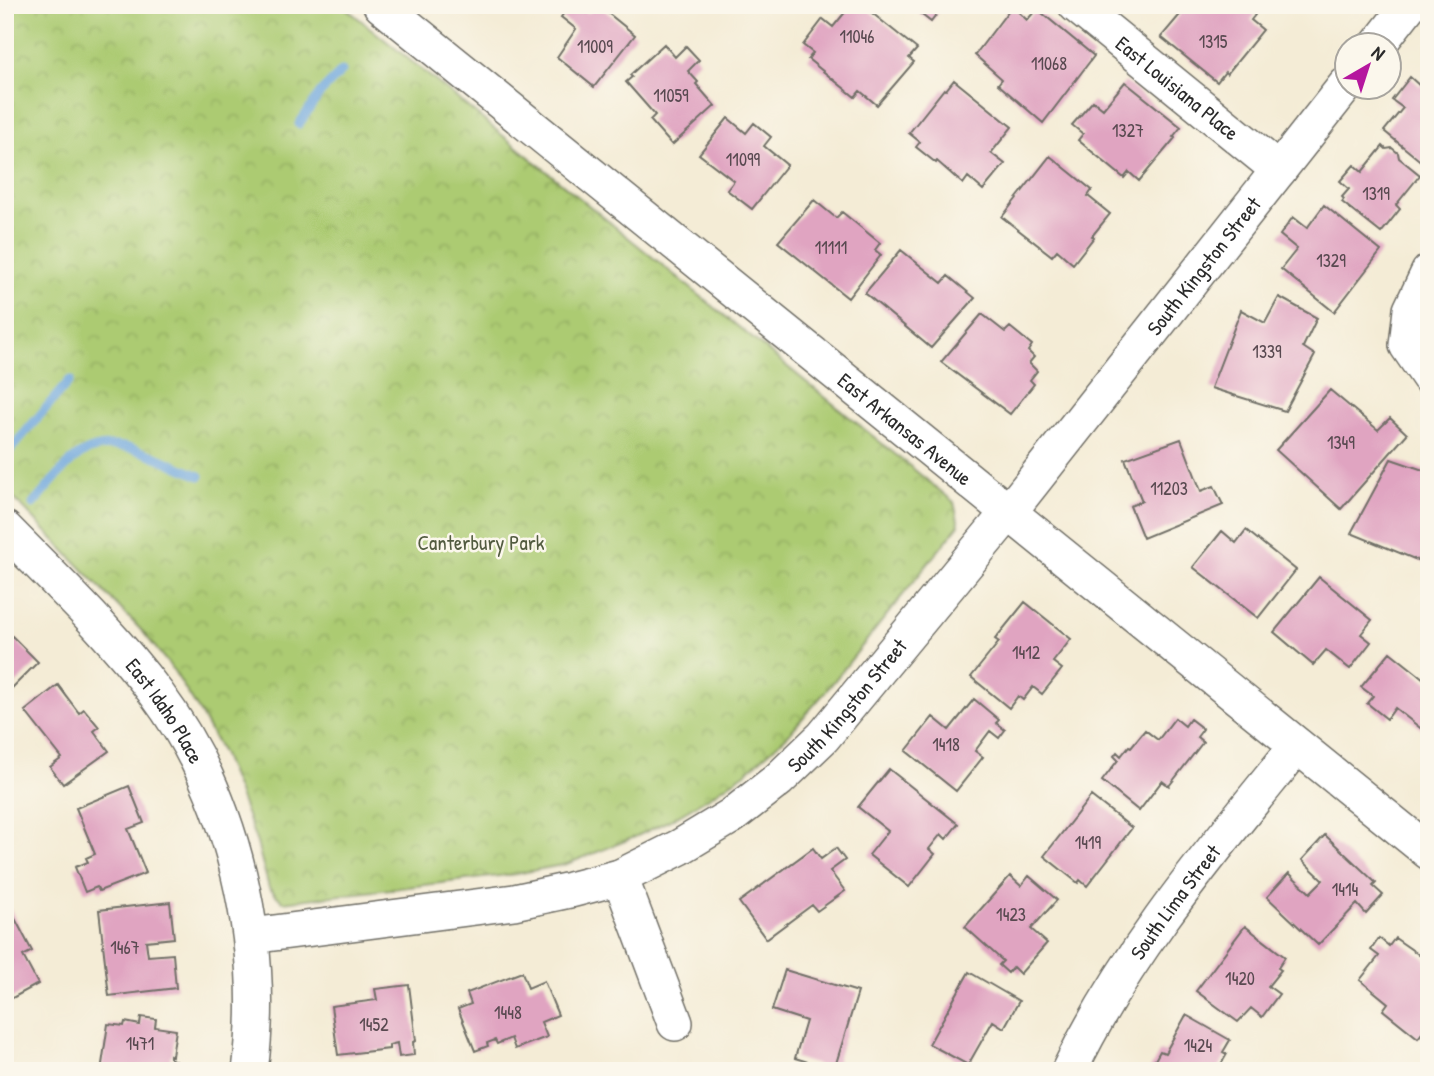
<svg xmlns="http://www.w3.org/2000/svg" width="1434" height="1076" font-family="'Patrick Hand',sans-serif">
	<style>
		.park { fill: url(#park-crowns); stroke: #6c7b4e; stroke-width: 2 }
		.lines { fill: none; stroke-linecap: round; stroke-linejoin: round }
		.stream { stroke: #6da6dc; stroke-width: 9 }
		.building { fill: #e0a4c1 }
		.minor-casing { stroke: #716f67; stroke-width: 38 }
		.minor { stroke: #fff; stroke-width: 35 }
		.labels { text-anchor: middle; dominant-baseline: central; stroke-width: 5; stroke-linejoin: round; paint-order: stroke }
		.number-label { font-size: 18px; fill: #584950 }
		.street-label { font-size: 21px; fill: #2b2b2b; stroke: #fbf7ec }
		.park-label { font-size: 21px; fill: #525b40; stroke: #fbf7ec }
	</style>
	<defs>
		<pattern id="park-crowns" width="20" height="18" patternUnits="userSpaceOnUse" patternTransform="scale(1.75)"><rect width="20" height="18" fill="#accb72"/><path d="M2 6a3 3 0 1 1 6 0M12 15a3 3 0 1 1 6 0" fill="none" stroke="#94ae63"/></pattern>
	</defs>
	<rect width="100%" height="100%" fill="#fbf7ec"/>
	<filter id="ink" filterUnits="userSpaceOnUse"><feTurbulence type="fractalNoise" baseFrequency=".0143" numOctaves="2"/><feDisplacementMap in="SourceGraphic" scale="14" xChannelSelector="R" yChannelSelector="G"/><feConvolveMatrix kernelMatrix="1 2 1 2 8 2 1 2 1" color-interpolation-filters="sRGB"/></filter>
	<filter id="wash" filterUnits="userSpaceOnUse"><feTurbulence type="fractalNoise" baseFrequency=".00686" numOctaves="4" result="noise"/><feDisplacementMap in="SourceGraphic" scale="28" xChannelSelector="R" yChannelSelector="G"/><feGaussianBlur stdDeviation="1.57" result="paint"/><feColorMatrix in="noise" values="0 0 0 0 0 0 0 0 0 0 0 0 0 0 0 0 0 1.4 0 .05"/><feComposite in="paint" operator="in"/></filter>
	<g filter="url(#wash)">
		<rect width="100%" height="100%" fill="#f4ecd6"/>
		<!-- park -->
		<path class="park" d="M5 5H342L954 502 959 525 826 691 788 735 745 773 706 799 670 820 635 837 567 864 516 874 283 902 269 888 257 843 241 800 222 753 199 711 174 671 143 632 5 489Z"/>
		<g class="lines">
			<!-- stream -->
			<path class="stream" d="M299 124 321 92 342 71
				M5 456 70 380
				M33 504C45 491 59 472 73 460 112 427 161 461 200 476"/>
		</g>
		<g id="blocks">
			<!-- building -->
			<path class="building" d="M570 5H578L588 13 598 5 635 35 594 87 557 57 576 29 561 17Z
				M851 5H862L917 49 909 58 914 62 877 105 860 91 855 97 808 59 813 53 803 45 823 19 833 27Z
				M899 5H944L931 22 909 5 905 10Z
				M1179 5H1243L1255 15 1251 20 1263 30 1227 74 1225 72 1217 82 1161 37 1184 10Z
				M1012 6 1027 20 1037 9 1094 56 1043 123 998 84 1002 79 975 55Z
				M664 44 675 57 686 46 699 60 688 71 698 82 696 84 715 106 672 145 650 120 655 115 626 82 632 77 630 75Z
				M1410 77 1420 86 1429 77V168L1384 131 1403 108 1392 100Z
				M954 80 1012 127 991 153 1005 164 983 190 968 177 963 184 937 161 936 163 916 147 920 142 909 133 944 89 946 90Z
				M1125 82 1181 127 1173 137 1175 138 1139 181 1129 172 1124 178 1078 140 1083 134 1072 125 1093 101 1103 109Z
				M728 118 746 133 754 123 771 137 764 146 787 165 752 209 727 190 734 181 699 154Z
				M1383 146 1386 149 1392 148 1398 153 1399 158 1420 175 1396 205 1400 209 1381 233 1342 202 1344 199 1342 197 1349 189 1340 181 1354 165 1362 172Z
				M1050 156 1092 190 1088 196 1110 214 1092 236 1094 237 1073 264 1057 250 1052 256 1002 217Z
				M814 200 836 218 842 212 880 243 875 250 881 255 848 298 778 242Z
				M1324 205 1381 251 1334 312 1281 269 1297 249 1280 235 1293 217 1307 228Z
				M901 250 942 283 948 276 975 298 931 348 865 293Z
				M1279 297 1317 318 1303 347 1315 355 1285 411 1211 388 1241 310 1265 323Z
				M982 314 1005 332 1010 327 1032 345 1028 351 1034 357 1029 363 1037 371 1030 380 1034 384 1010 414 941 362Z
				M1330 390 1378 430 1390 418 1407 434 1341 509 1276 450Z
				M1181 439 1201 491 1214 486 1223 505 1143 538 1130 506 1142 501 1125 459Z
				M1391 459 1429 472V565L1351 533Z
				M1246 530 1296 570 1258 618 1193 567 1222 531 1236 543Z
				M1319 577 1372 620 1361 634 1371 642 1350 669 1326 650 1313 665 1274 632Z
				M1025 602 1071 639 1053 662 1062 669 1042 694 1033 687 1023 700 1018 696 1009 708 971 677 999 642 995 639Z
				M9 633 38 662 5 695V637Z
				M1390 652 1429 683V735L1395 708 1387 719 1367 703 1373 696 1361 687Z
				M58 685 79 713 84 709 99 727 94 731 109 751 63 784 50 767 62 758 25 711Z
				M974 699 999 720 996 723 1005 730 999 738 990 731 975 751 983 757 956 791 906 751 933 717 949 730Z
				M1175 718 1185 726 1190 719 1203 729 1197 737 1203 742 1169 786 1162 781 1139 811 1102 781 1118 760 1114 756 1117 752 1121 756 1129 746 1131 747 1145 730 1158 740Z
				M889 769 958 824 946 839 941 834 929 849 935 854 909 887 869 855 888 831 858 807Z
				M129 786 144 823 128 829 146 873 99 891 97 887 85 892 75 867 88 862 86 858 95 854 76 808Z
				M1091 796 1132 828 1087 886 1080 880 1078 883 1044 856Z
				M1325 835 1376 883 1373 886 1383 895 1366 914 1357 904 1318 945 1267 897 1289 873 1310 893 1323 880 1302 860Z
				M813 848 821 859 836 848 845 860 830 871 845 891 817 911 812 905 766 939 739 902Z
				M1010 876 1021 886 1029 876 1057 900 1031 929 1047 943 1020 974 1013 967 1008 973 999 965 1003 961 965 927Z
				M170 902 174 938 146 941 148 956 173 954 176 988 109 996 99 910Z
				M10 909 32 951 23 956 38 984 5 1002V912Z
				M1245 926 1285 957 1278 968 1281 970 1268 986 1279 994 1262 1017 1251 1008 1238 1022 1196 991Z
				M1379 938 1389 946 1395 938 1428 961 1426 963 1429 965V1024L1418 1038 1383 1010 1388 1003 1360 980 1379 956 1371 950Z
				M785 970 858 992 834 1070 795 1058 806 1021 772 1010Z
				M522 972 528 988 544 981 558 1015 541 1022 547 1037 515 1049 511 1038 497 1044 495 1040 487 1043 488 1046 475 1051 458 1009 471 1004 467 993Z
				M969 972 1019 1001 1004 1028 993 1021 968 1065 929 1044Z
				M409 985 416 1041 413 1042 414 1055 399 1057 397 1043 389 1045V1049L338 1055 331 1006 377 1000 375 989Z
				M1186 1015 1230 1040 1223 1052 1227 1054 1217 1071H1149L1160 1051 1165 1053Z
				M141 1017 156 1019 155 1027 176 1030 172 1056 170 1055V1058L180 1064 179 1071H101L108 1024 124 1026 125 1022 140 1025Z"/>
		</g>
	</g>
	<g filter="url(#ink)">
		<use href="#blocks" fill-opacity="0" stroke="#716f67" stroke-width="2"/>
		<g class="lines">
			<defs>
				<g id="minor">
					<path id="s1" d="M381 5 1429 852"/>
					<path id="s2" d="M1076 5 1279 170"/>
					<path d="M1377 46 1409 5"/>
					<path d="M1429 272 1411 310 1407 345 1429 377"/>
					<path id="s3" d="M5 529C57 582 112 634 156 693 234 797 267 944 250 1071"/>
					<path d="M620 877 675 1023"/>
					<path id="s4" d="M251 936 514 902 570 890 620 877 680 847 733 815 778 780 823 737 1008 513 1346 85"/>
					<path id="s5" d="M1069 1071C1127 950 1214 849 1297 746"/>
				</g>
			</defs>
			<!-- minor casing -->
			<use href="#minor" class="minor-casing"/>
			<!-- minor -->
			<use href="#minor" class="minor"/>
		</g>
	</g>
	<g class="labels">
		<!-- number labels -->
		<g class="number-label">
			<text x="857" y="36">11046</text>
			<text x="1213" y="41">1315</text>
			<text x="595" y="46">11009</text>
			<text x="1049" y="63">11068</text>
			<text x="671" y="95">11059</text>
			<text x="1128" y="130">1327</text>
			<text x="743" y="159">11099</text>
			<text x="1376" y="193">1319</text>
			<text x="831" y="247">11111</text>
			<text x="1331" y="260">1329</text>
			<text x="1267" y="351">1339</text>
			<text x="1341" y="442">1349</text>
			<text x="1169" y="488">11203</text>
			<text x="1026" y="652">1412</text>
			<text x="946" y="744">1418</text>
			<text x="1088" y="842">1419</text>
			<text x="1345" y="889">1414</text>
			<text x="1011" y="914">1423</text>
			<text x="125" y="947">1467</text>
			<text x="1240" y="978">1420</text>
			<text x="508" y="1012">1448</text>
			<text x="374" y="1024">1452</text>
			<text x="140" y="1043">1471</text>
			<text x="1198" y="1045">1424</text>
		</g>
		<!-- street labels -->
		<g class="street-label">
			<text stroke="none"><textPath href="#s2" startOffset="131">East Louisiana Place</textPath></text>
			<text stroke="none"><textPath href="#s4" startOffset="1228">South Kingston Street</textPath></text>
			<text stroke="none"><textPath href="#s1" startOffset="674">East Arkansas Avenue</textPath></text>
			<text stroke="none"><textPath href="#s4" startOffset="662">South Kingston Street</textPath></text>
			<text stroke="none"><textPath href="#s3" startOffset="243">East Idaho Place</textPath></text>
			<text stroke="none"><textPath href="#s5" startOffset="200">South Lima Street</textPath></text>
		</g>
		<!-- park labels -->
		<g class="park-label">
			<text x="481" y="542">Canterbury Park</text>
		</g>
	</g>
	<!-- margin -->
	<rect width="1434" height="1076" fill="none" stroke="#fbf7ec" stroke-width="28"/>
	<!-- north arrow -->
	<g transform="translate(1368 66) rotate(39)"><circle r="33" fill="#fbf7ec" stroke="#a8a59f" stroke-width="2"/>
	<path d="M0-5L12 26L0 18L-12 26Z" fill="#b5179e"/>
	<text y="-10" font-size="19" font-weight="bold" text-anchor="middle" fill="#2b2b2b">N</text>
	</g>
</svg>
